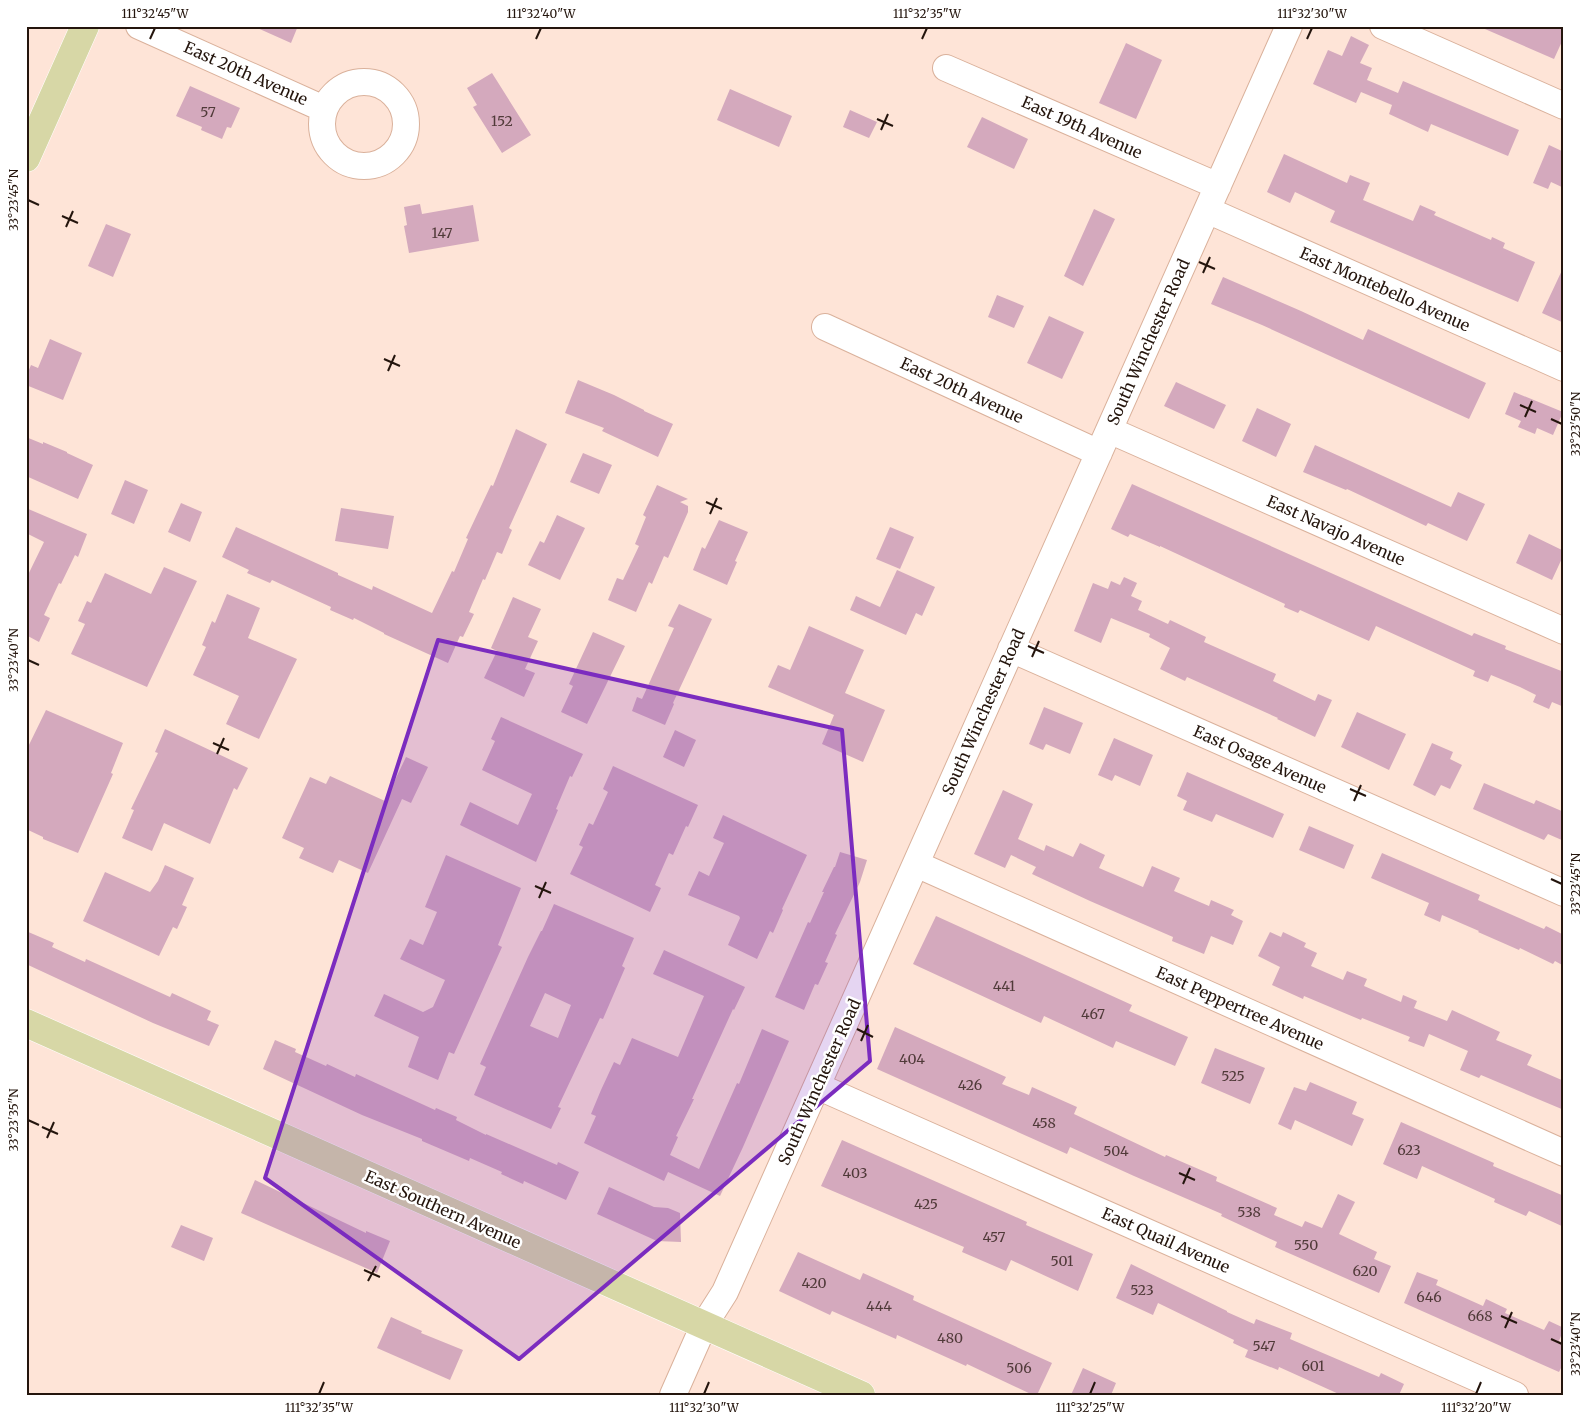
<svg xmlns="http://www.w3.org/2000/svg" width="1590" height="1421" font-family="Merriweather,serif">
	<style>
		.building { fill: #d4a9bd; fill-rule: evenodd }
		.lines { fill: none; stroke-linecap: round; stroke-linejoin: round }
		.minor-casing { stroke: #dab19b; stroke-width: 28 }
		.major-casing { stroke: #fff; stroke-width: 29 }
		.minor { stroke: #fff; stroke-width: 26 }
		.major { stroke: #d7d7a6; stroke-width: 28 }
		.marked { fill: #7b2cbf; fill-opacity: 0.2; stroke: #7b2cbf; stroke-width: 4; stroke-linejoin: round }
		.ticks { fill: none; stroke: #24150d; stroke-width: 2 }
		.labels { text-anchor: middle; dominant-baseline: central; stroke-width: 5; stroke-linejoin: round; paint-order: stroke }
		.number-label { font-size: 14px; fill: #503a39 }
		.street-label { font-size: 16px; fill: #24150d; stroke: #fff }
		.neatline { fill: none; stroke: #24150d; stroke-width: 2 }
		.ticks-label { font-size: 12px; text-anchor: middle; fill: #24150d }
	</style>
	<rect width="100%" height="100%" fill="#fee4d7"/>
	<!-- building -->
	<path class="building" d="M253 26H298L291 43Z
		M1478 26H1564V37L1554 59Z
		M1351 36 1369 45 1360 63 1372 68 1367 80 1398 93 1403 81 1519 130 1508 156 1431 124 1428 132 1389 114 1392 105 1361 92 1356 103 1313 84 1328 50 1342 56Z
		M1126 43 1162 60 1136 119 1099 103Z
		M492 73 531 135 502 153 473 107 477 105 467 88Z
		M190 86 240 108 231 128 227 127 222 139 201 130 202 127 176 116Z
		M730 89 792 116 779 147 717 120Z
		M850 110 877 122 869 138 843 127Z
		M982 117 1028 139 1014 169 967 147Z
		M1549 145 1564 152V188L1551 182 1548 189 1533 183Z
		M1284 154 1347 183 1350 175 1370 183 1363 200 1413 221 1420 205 1436 212 1434 215 1491 240 1492 237 1505 243 1503 248 1535 262 1518 302 1330 222 1335 211 1295 192 1290 203 1267 192Z
		M420 204 422 214 473 205 479 241 409 253 404 226 407 225 404 207Z
		M1094 209 1115 219 1083 286 1064 276Z
		M106 224 131 234 113 277 88 266Z
		M1564 266V323L1542 313Z
		M1223 277 1301 311 1363 340 1368 329 1486 383 1469 419 1262 325 1211 304Z
		M997 295 1024 306 1014 328 988 317Z
		M1049 316 1084 332 1062 379 1027 363Z
		M50 339 82 353 63 400 26 385V377L31 365 38 368Z
		M578 380 614 395 644 410V411L673 424 658 457 602 431 604 428 565 413Z
		M1176 382 1226 405 1214 429 1164 406Z
		M1514 392 1563 412 1553 435 1537 428 1535 434 1518 427 1521 421 1505 414Z
		M1257 408 1291 424 1276 457 1242 441Z
		M516 429 547 444 509 528 512 530 502 554 497 552 485 580 483 579 469 612 474 614 463 637 460 636 448 663 384 634V633L354 618 353 620 330 610 331 607 272 580 270 583 247 573 249 570 222 557 236 527 338 573V575L372 590 373 586 432 613 452 571 454 572 468 539 466 538 491 485 493 486Z
		M26 437 43 444V442L67 452V453L93 465 78 499 26 476Z
		M1315 445 1451 507 1458 492 1485 504 1467 541 1428 523 1426 526 1347 489 1346 490 1303 472Z
		M583 453 612 465 599 494 570 482Z
		M125 480 148 490 134 524 111 514Z
		M1132 484 1472 636 1474 633 1506 646 1505 649 1564 672V707L1552 702 1549 709 1533 702 1536 695 1520 687 1491 675 1488 682 1473 676 1475 671 1376 626 1369 641 1300 610 1298 613 1284 607 1285 604 1160 546V547L1130 534 1128 537 1111 529Z
		M657 485 688 499 680 502 688 506V512L668 558 664 556 652 584 649 582 636 612 608 600 617 578 623 580 639 546 635 544 646 517 643 515Z
		M181 503 202 512 190 542 168 532Z
		M26 508 87 534 78 557 75 555 61 584 59 583 44 615 50 618 39 642 26 635V579L44 542 26 533Z
		M341 508 394 516 388 549 335 541Z
		M557 515 585 528 560 580 528 565 540 541 544 543Z
		M719 520 748 532 735 561 737 562 727 585 693 570 702 547 705 549Z
		M890 527 914 537 900 569 876 559Z
		M1529 534 1564 551V554L1552 580 1516 563Z
		M164 567 197 581 147 687 71 654 85 624 78 621 87 601 91 603 105 573 151 594Z
		M897 570 935 587 922 616 916 613 906 635 850 610 856 596 880 607Z
		M1124 577 1137 583 1131 596 1142 601 1138 610 1168 624 1170 620 1206 637 1204 642 1276 674 1273 681 1315 701 1318 694 1332 700 1315 737 1277 719 1278 718 1187 677 1185 681 1160 669 1170 648 1149 637 1150 634 1111 618 1101 643 1074 631 1093 583 1108 589 1111 581 1120 585Z
		M227 594 260 608 248 638 297 659 259 739 226 724 239 696 193 675 206 647 202 645 212 621 215 623Z
		M513 597 541 609 528 637 538 641 525 669 535 673 524 697 484 678 497 651 491 648Z
		M679 604 712 619 673 703 674 704 665 725 632 711 637 697 642 699 674 628 668 626Z
		M809 626 864 650 845 693 885 710 863 762 822 744 834 715 768 687 778 665 790 670Z
		M593 632 625 646 587 724 561 712 573 686 569 684Z
		M1044 707 1083 723 1070 754 1046 744 1043 750 1029 744Z
		M46 710 123 743 111 773 113 774 78 853 43 839V837L26 829V751Z
		M1357 712 1406 734 1389 770 1341 747Z
		M501 717 583 754 572 777 570 776 556 809 558 810 536 862 460 825 470 802 518 825 532 794 482 770 495 741 491 739Z
		M165 729 248 768 237 790 234 788 210 844 164 823 152 851 122 838 134 810 131 809 158 753 155 752Z
		M675 730 696 740 684 767 663 757Z
		M1114 738 1153 755 1140 786 1115 775 1112 781 1098 775Z
		M1432 743 1453 752 1450 759 1462 765 1450 789 1441 785 1435 796 1413 785Z
		M406 757 428 767 411 803 402 799 368 873 339 860 333 873 299 858 304 848 282 838 310 777 326 784 330 776 385 801Z
		M613 766 698 805 688 827 686 826 673 855 669 853 655 885 661 888 650 912 570 874 583 847 579 845 589 823 593 825 608 792 603 789Z
		M1187 772 1284 814 1273 838 1216 814 1212 822 1183 810 1187 801 1177 796Z
		M1484 783 1534 804 1536 800 1564 812V841L1548 834 1544 840 1473 809Z
		M1003 790 1033 804 1018 839 1044 851 1046 845 1073 857 1080 843 1105 855 1099 868 1143 887 1152 866 1180 878 1174 891 1209 906 1211 900 1234 910 1231 915 1243 921 1233 945 1211 936 1204 954 1172 941 1173 937 1090 901 1032 874 1036 867 1011 855 1005 868 974 854Z
		M723 815 807 855 782 909 783 910 773 933 770 931 757 959 728 945 740 918 739 916 688 895 699 871 709 876 724 843 713 838Z
		M1309 826 1354 845 1344 869 1299 850Z
		M840 852 867 860 860 882 835 934 837 935 825 962 828 963 818 985 815 984 804 1010 775 997 808 922 810 923 824 892H822L834 867H835Z
		M1382 853 1480 895 1478 900 1544 929 1546 926 1564 935V966L1555 961 1553 964 1520 948 1519 950 1478 932 1479 931 1442 915 1440 922 1424 915 1429 903 1371 878Z
		M446 855 521 888 498 945 502 947 454 1054 449 1052 438 1080 408 1067 419 1037 374 1016 384 994 423 1012 433 1007 445 980 400 959 410 939 423 945 437 912 425 907Z
		M165 865 194 878 182 905 187 907 177 929 173 927 159 956 83 921 105 872 150 892 158 881Z
		M554 904 634 938 622 966 625 968 603 1019 600 1018 558 1107 561 1108 551 1129 474 1095 486 1067 480 1064 528 957 541 931H542ZM545 993 571 1005 558 1038 530 1026Z
		M936 916 1132 1005 1129 1011 1188 1037 1175 1066 1116 1041 1113 1048 1044 1016 1041 1023 913 964Z
		M26 931 54 943 52 947 85 962 86 959 170 997 172 993 211 1011 207 1020 219 1025 209 1046 153 1023 26 964Z
		M1270 932 1281 937 1283 932 1306 943 1304 947 1317 953 1311 966 1343 980 1347 971 1367 979 1364 986 1401 1002 1403 995 1417 1001 1414 1008 1447 1021 1452 1010 1500 1032 1496 1040 1532 1055 1527 1065 1564 1081V1110L1481 1075 1479 1078 1460 1070 1468 1051 1429 1034 1424 1047 1408 1041 1410 1037 1362 1018 1361 1020 1304 996 1303 999 1272 985 1280 967 1258 956Z
		M664 950 745 987 734 1010 733 1009 692 1099H694L676 1136 678 1137 670 1155 699 1169 737 1083 739 1084 762 1029 789 1041 743 1147 720 1196 668 1172 664 1181 584 1143 596 1116 591 1114 601 1090 614 1062 620 1065 632 1038 678 1057 704 996 653 974Z
		M895 1027 1006 1077 1002 1084 1029 1095 1032 1087 1077 1107 1074 1114 1165 1157 1166 1155 1217 1177 1216 1181 1277 1208 1274 1215 1302 1227 1305 1221 1322 1228 1338 1194 1355 1202 1339 1234 1377 1252 1374 1259 1391 1266 1379 1293 1275 1247 1277 1242 1221 1216 1222 1214 1134 1176 1070 1147 1067 1154 877 1069Z
		M275 1040 296 1049 295 1052 326 1066 327 1064 355 1077 356 1074 435 1110 436 1108 457 1117 456 1120 486 1135V1134L557 1165 558 1162 579 1172 566 1200 524 1181 523 1184 501 1174 502 1172 470 1158 469 1161 422 1141V1139L362 1115 263 1069Z
		M1215 1048 1265 1068 1250 1104 1201 1083Z
		M1310 1082 1357 1102 1352 1114 1364 1119 1352 1146 1295 1120 1291 1130 1278 1124 1294 1087 1306 1091Z
		M1401 1122 1494 1163 1493 1166 1564 1196V1227L1529 1211 1526 1216 1494 1202 1495 1199 1422 1166 1417 1179 1383 1164Z
		M842 1140 1027 1222 1026 1225 1093 1254 1078 1291 1011 1260 1006 1271 962 1252 964 1247 821 1186Z
		M255 1180 366 1233V1231L390 1241 377 1273 241 1213Z
		M609 1187 654 1207 668 1208 680 1213 681 1242 657 1241 597 1214Z
		M181 1225 213 1238 204 1261 171 1247Z
		M798 1252 860 1280 863 1273 914 1296 913 1300 1052 1363 1037 1395H1033L967 1364 966 1366 897 1335 896 1339 832 1311 830 1315 779 1291Z
		M1131 1264 1227 1311V1312L1254 1324 1256 1319 1292 1333 1290 1339 1379 1377 1381 1373 1404 1384 1399 1395H1341L1279 1367 1278 1370 1245 1357 1248 1350 1233 1343 1234 1340 1158 1303 1153 1315 1116 1298Z
		M1417 1272 1438 1280 1436 1285 1483 1306 1486 1299 1507 1309 1505 1313 1544 1330 1549 1321 1564 1328 1559 1341 1564 1343V1362L1559 1372 1404 1303Z
		M391 1317 422 1331 421 1333 463 1350 450 1380 377 1348Z
		M1083 1368 1116 1383 1111 1395H1071Z"/>
	<g class="lines">
		<defs>
			<path id="minor" d="M139 26 324 109
				M1383 26 1564 106
				M946 68 1218 186
				M322 124a42 42 0 1 1 84 0a42 42 0 1 1-84 0Z
				M1207 210 1564 368
				M825 327 1099 453
				M1109 430 1564 631
				M1011 649 1564 893
				M916 864 1564 1153
				M817 1086 1515 1395
				M673 1395 704 1325 725 1292 1289 26"/>
			<path id="major" d="M26 158 85 26
				M26 1023 861 1395"/>
		</defs>
		<!-- minor casing -->
		<use href="#minor" class="minor-casing"/>
		<!-- major casing -->
		<use href="#major" class="major-casing"/>
		<!-- minor -->
		<use href="#minor" class="minor"/>
		<!-- major -->
		<use href="#major" class="major"/>
	</g>
	<!-- marked area -->
	<path class="marked" d="M438 640 842 730 870 1061 519 1359 265 1178Z"/>
	<!-- ticks -->
	<path class="ticks" d="M150 39 155 28M536 39 541 28M922 39 927 28M1307 39 1312 28M877 119 893 126M881 130 888 114M28 200 39 205M62 216 78 223M66 227 73 211M1199 262 1215 269M1203 273 1210 257M384 359 400 366M388 371 395 355M1520 405 1536 412M1525 417 1532 401M1551 419 1562 424M706 502 722 509M710 514 717 498M1028 646 1044 653M1032 657 1039 641M28 660 39 665M213 743 229 750M217 754 224 738M1350 789 1366 796M1354 801 1361 785M1551 879 1562 884M535 886 551 893M539 898 546 882M857 1029 873 1037M861 1041 868 1025M28 1120 39 1125M42 1127 58 1134M47 1138 54 1122M1179 1173 1195 1180M1183 1184 1190 1168M364 1270 380 1277M368 1281 376 1266M1501 1316 1517 1323M1505 1328 1512 1312M1551 1339 1562 1344M319 1394 324 1382M704 1394 709 1382M1090 1394 1095 1382M1476 1394 1481 1382"/>
	<g class="labels">
		<!-- number labels -->
		<g class="number-label">
			<text x="208" y="112">57</text>
			<text x="502" y="121">152</text>
			<text x="442" y="233">147</text>
			<text x="1004" y="986">441</text>
			<text x="1093" y="1014">467</text>
			<text x="912" y="1059">404</text>
			<text x="1233" y="1076">525</text>
			<text x="970" y="1085">426</text>
			<text x="1044" y="1123">458</text>
			<text x="1409" y="1150">623</text>
			<text x="1116" y="1151">504</text>
			<text x="855" y="1173">403</text>
			<text x="926" y="1204">425</text>
			<text x="1249" y="1212">538</text>
			<text x="994" y="1237">457</text>
			<text x="1306" y="1245">550</text>
			<text x="1062" y="1261">501</text>
			<text x="1365" y="1271">620</text>
			<text x="814" y="1283">420</text>
			<text x="1142" y="1290">523</text>
			<text x="1429" y="1297">646</text>
			<text x="879" y="1306">444</text>
			<text x="1480" y="1316">668</text>
			<text x="950" y="1338">480</text>
			<text x="1264" y="1346">547</text>
			<text x="1313" y="1366">601</text>
			<text x="1019" y="1368">506</text>
		</g>
		<!-- street labels -->
		<g class="street-label">
			<text transform="translate(246 73) rotate(24)">East 20th Avenue</text>
			<text transform="translate(1082 127) rotate(24)">East 19th Avenue</text>
			<text transform="translate(1385 289) rotate(24)">East Montebello Avenue</text>
			<text transform="translate(1148 342) rotate(-66)">South Winchester Road</text>
			<text transform="translate(962 390) rotate(25)">East 20th Avenue</text>
			<text transform="translate(1336 530) rotate(24)">East Navajo Avenue</text>
			<text transform="translate(983 712) rotate(-66)">South Winchester Road</text>
			<text transform="translate(1260 759) rotate(24)">East Osage Avenue</text>
			<text transform="translate(1240 1008) rotate(24)">East Peppertree Avenue</text>
			<text transform="translate(819 1082) rotate(-66)">South Winchester Road</text>
			<text transform="translate(443 1209) rotate(24)">East Southern Avenue</text>
			<text transform="translate(1166 1240) rotate(24)">East Quail Avenue</text>
		</g>
	</g>
	<!-- border -->
	<rect width="1590" height="1421" fill="none" stroke="#ffffff" stroke-width="55"/>
	<rect x="28" y="28" width="1534" height="1366" class="neatline"/>
	<g class="ticks-label">
		<text x="155" y="18">111°32'45"W</text>
		<text x="541" y="18">111°32'40"W</text>
		<text x="927" y="18">111°32'35"W</text>
		<text x="1312" y="18">111°32'30"W</text>
		<text transform="translate(14 200) rotate(-90)" y="4">33°23'45"N</text>
		<text transform="translate(1576 424) rotate(-90)" y="4">33°23'50"N</text>
		<text transform="translate(14 660) rotate(-90)" y="4">33°23'40"N</text>
		<text transform="translate(1576 884) rotate(-90)" y="4">33°23'45"N</text>
		<text transform="translate(14 1120) rotate(-90)" y="4">33°23'35"N</text>
		<text transform="translate(1576 1344) rotate(-90)" y="4">33°23'40"N</text>
		<text x="319" y="1412">111°32'35"W</text>
		<text x="704" y="1412">111°32'30"W</text>
		<text x="1090" y="1412">111°32'25"W</text>
		<text x="1476" y="1412">111°32'20"W</text>
	</g>
</svg>
